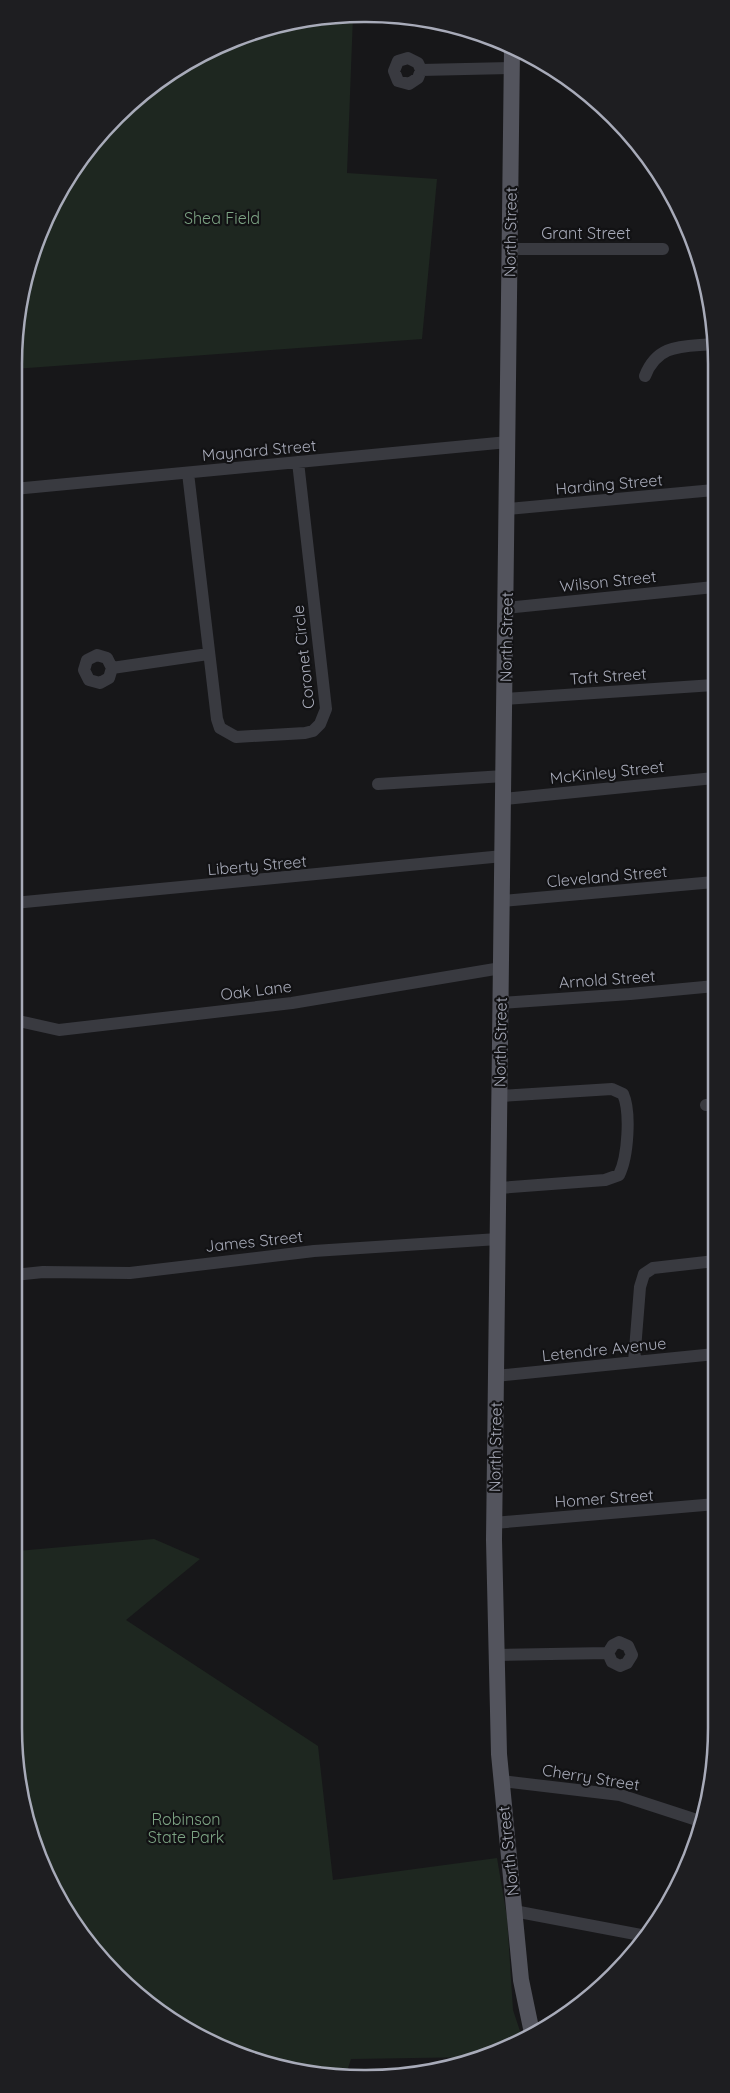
<svg xmlns="http://www.w3.org/2000/svg" width="730" height="2093" font-family="Quicksand,sans-serif">
	<style>
		.green { fill: #1e2720 }
		.lines { fill: none; stroke-linecap: round; stroke-linejoin: round }
		.minor { stroke: #393a40; stroke-width: 12 }
		.major { stroke: #53545d; stroke-width: 16 }
		.labels { text-anchor: middle; dominant-baseline: central; stroke-width: 4.5; stroke-linejoin: round; paint-order: stroke }
		.park-label { font-size: 16px; fill: #7ea585; stroke: #121214 }
		.street-label { font-size: 16px; fill: #a8abb9; stroke: #121214 }
		.rim { fill: none; stroke: #a8abb9; stroke-width: 2.5 }
	</style>
	<rect width="100%" height="100%" fill="#171719"/>
	<!-- green -->
	<path class="green" d="M353 16 347 173 437 179 422 339 14 369C14 354 17 339 19 324 21 308 22 291 26 275 28 263 34 251 39 239 88 108 213 20 353 16Z
		M14 1520 17 1551 154 1539 200 1559 126 1620 318 1746 333 1880 497 1858 507 1917 513 2010 522 2037 478 2057 351 2059 345 2077 319 2076 209 2043 151 2007 101 1960 40 1862 20 1796 14 1728Z"/>
	<g class="lines">
		<!-- minor -->
		<path class="minor" d="M421 70 418 78 409 84 398 81 394 71 398 61 408 58 418 63 421 70 512 68
			M510 249H663
			M645 376C658 343 683 347 713 344
			M188 473 217 719 220 728 236 737 305 733 313 731 320 724 326 709 298 462
			M14 489 508 442
			M507 509 714 490
			M506 608 714 587
			M112 668 109 678 100 683 89 680 84 670 87 660 97 655 107 658 112 668 208 654
			M505 699 714 685
			M378 784 504 776
			M504 799 714 778
			M502 901 714 882
			M14 903 503 856
			M501 1003 630 994 715 986
			M14 1020 59 1030 292 1003 501 968
			M706 1105 715 1104
			M499 1188 605 1180 619 1175C628 1157 631 1112 623 1094L612 1089 500 1096
			M14 1275 43 1272 130 1273 314 1251 498 1239
			M634 1362 640 1287 644 1274 653 1268 715 1261
			M496 1376 715 1354
			M494 1523 716 1504
			M496 1655 608 1653 612 1662 620 1666 627 1663 632 1655 628 1646 619 1642 613 1645 608 1653
			M501 1781 620 1795 703 1822
			M514 1911 646 1936"/>
		<!-- major -->
		<path class="major" d="M512 49 494 1540 499 1754 521 1980 532 2033"/>
	</g>
	<g class="labels">
		<!-- park labels -->
		<g class="park-label">
			<text x="222" y="218">Shea Field</text>
			<text x="186" y="1819">Robinson<tspan x="186" dy="18">State Park</tspan></text>
		</g>
		<!-- street labels -->
		<g class="street-label">
			<text transform="translate(510 232) rotate(-89)">North Street</text>
			<text x="586" y="233">Grant Street</text>
			<text transform="translate(259 450) rotate(-5)">Maynard Street</text>
			<text transform="translate(609 484) rotate(-5)">Harding Street</text>
			<text transform="translate(608 581) rotate(-6)">Wilson Street</text>
			<text transform="translate(506 637) rotate(-89)">North Street</text>
			<text transform="translate(303 657) rotate(-96)">Coronet Circle</text>
			<text transform="translate(608 676) rotate(-4)">Taft Street</text>
			<text transform="translate(607 772) rotate(-6)">McKinley Street</text>
			<text transform="translate(257 865) rotate(-5)">Liberty Street</text>
			<text transform="translate(607 876) rotate(-5)">Cleveland Street</text>
			<text transform="translate(607 979) rotate(-4)">Arnold Street</text>
			<text transform="translate(256 990) rotate(-7)">Oak Lane</text>
			<text transform="translate(500 1042) rotate(-89)">North Street</text>
			<text transform="translate(254 1241) rotate(-6)">James Street</text>
			<text transform="translate(604 1349) rotate(-6)">Letendre Avenue</text>
			<text transform="translate(495 1447) rotate(-89)">North Street</text>
			<text transform="translate(604 1498) rotate(-4)">Homer Street</text>
			<text transform="translate(591 1777) rotate(9)">Cherry Street</text>
			<text transform="translate(508 1851) rotate(-96)">North Street</text>
		</g>
	</g>
	<!-- crop -->
	<path d="M0 0H730V2093H0ZM364 22H366A342 342 0 0 1 708 364V1728A342 342 0 0 1 366 2070H364A342 342 0 0 1 22 1728V364A342 342 0 0 1 364 22Z" fill="#1e1e21" fill-rule="evenodd"/>
	<path class="rim" d="M364 22H366A342 342 0 0 1 708 364V1728A342 342 0 0 1 366 2070H364A342 342 0 0 1 22 1728V364A342 342 0 0 1 364 22Z"/>
</svg>
